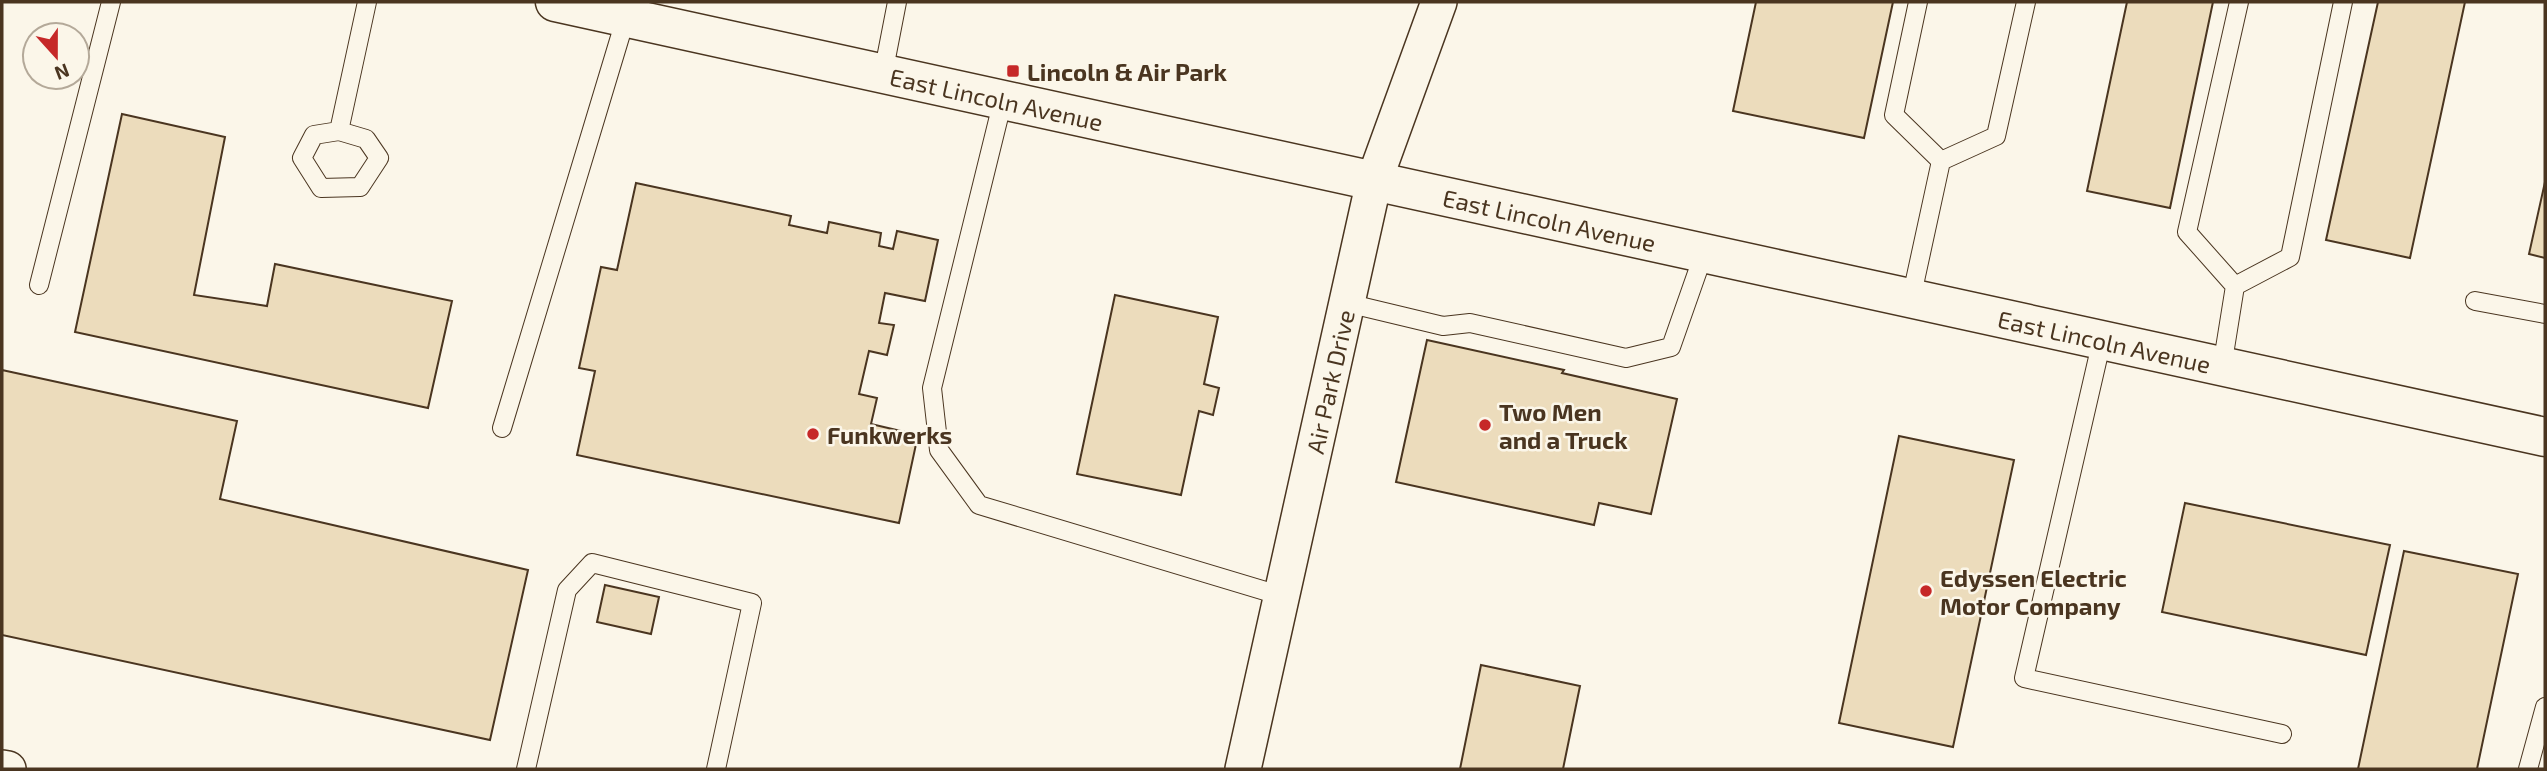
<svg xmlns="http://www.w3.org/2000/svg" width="2547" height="771" font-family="'Exo 2',sans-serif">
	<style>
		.building { fill: #ecdcbc; stroke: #4a3520; stroke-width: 2 }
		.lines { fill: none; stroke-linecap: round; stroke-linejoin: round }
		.lane-casing { stroke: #4a3520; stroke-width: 20 }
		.street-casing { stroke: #4a3520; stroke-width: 38 }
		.secondary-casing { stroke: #4a3520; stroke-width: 41 }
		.lane { stroke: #fbf6e9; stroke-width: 18 }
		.street { stroke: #fbf6e9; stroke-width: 35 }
		.secondary { stroke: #fbf6e9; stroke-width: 38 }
		.poi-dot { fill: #c62828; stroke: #fbf6e9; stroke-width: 2.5 }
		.labels { text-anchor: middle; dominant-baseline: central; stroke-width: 5; stroke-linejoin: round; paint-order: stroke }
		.poi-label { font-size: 24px; font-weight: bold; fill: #4a3520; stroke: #fbf6e9; text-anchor: start }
		.street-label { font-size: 24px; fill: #4a3520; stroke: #fbf6e9 }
	</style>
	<rect width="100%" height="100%" fill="#fbf6e9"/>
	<!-- building -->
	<path class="building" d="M1756 2H1893L1864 138 1733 111Z
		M2127 2H2213L2170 208 2087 191Z
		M2378 2H2465L2410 258 2326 240Z
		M122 114 225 137 194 295 267 306 275 264 452 301 428 408 75 332Z
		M2545 182V258L2529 254Z
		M636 183 791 216 789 225 827 233 829 222 881 233 879 246 893 249 897 231 938 240 925 301 885 293 879 323 894 325 887 355 869 351 859 394 877 398 871 424 918 435 899 523 577 455 595 371 579 368 601 267 617 270Z
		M1115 295 1218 317 1204 384 1219 388 1213 415 1199 411 1181 495 1077 474Z
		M1427 340 1564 370 1562 373 1677 399 1651 514 1599 503 1594 525 1396 482Z
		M2 370 237 421 220 499 528 570 490 740 2 635Z
		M1899 436 2014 460 1953 747 1839 723Z
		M2185 503 2390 545 2366 655 2162 612Z
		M2404 551 2518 574 2477 769H2358Z
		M605 585 659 597 651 634 597 622Z
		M1481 665 1580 686 1563 769H1460Z"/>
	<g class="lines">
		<defs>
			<path id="lane" d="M1918 2 1894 115 1941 161
				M883 74 897 2
				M1003 100 932 388 939 450 979 505 1282 596
				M339 131 366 139 379 158 360 187 321 188 302 158 314 135Z
				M339 131 367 2
				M1941 161 1996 136 2026 2
				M39 285 111 2
				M2235 286 2290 257 2343 2
				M2235 286 2187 232 2239 2
				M1911 299 1941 161
				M2475 301 2545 314
				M1347 303 1443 326 1470 323 1626 358 1671 347 1704 253
				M2102 340 2024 678 2282 734
				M2222 367 2235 286
				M502 428 626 17
				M526 769 567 590 592 563 752 603 716 769
				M2528 769 2545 707"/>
			<g id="street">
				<path d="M2 768 8 769"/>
				<path id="s1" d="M1243 769 1374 181 1439 2"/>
			</g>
			<g id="secondary">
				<path id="s2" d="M555 2 2545 437"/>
			</g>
		</defs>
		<!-- lane casing -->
		<use href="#lane" class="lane-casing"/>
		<!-- street casing -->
		<use href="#street" class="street-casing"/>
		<!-- secondary casing -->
		<use href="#secondary" class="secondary-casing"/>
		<!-- lane -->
		<use href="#lane" class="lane"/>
		<!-- street -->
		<use href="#street" class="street"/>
		<!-- secondary -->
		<use href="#secondary" class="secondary"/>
	</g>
	<!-- markers -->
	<g class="poi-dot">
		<rect x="1006" y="64" width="14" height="14" rx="3.5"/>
		<circle cx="1485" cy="425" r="7"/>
		<circle cx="813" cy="434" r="7"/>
		<circle cx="1926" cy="591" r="7"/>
	</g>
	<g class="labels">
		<!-- poi labels -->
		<g class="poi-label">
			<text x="1027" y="71">Lincoln &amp; Air Park</text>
			<text x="1499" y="411">Two Men<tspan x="1499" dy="28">and a Truck</tspan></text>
			<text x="827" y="434">Funkwerks</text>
			<text x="1940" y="577">Edyssen Electric<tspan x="1940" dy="28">Motor Company</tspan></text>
		</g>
		<!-- street labels -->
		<g class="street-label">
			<text stroke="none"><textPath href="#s2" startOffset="452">East Lincoln Avenue</textPath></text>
			<text stroke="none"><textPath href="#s2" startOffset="1018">East Lincoln Avenue</textPath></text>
			<text stroke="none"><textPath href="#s2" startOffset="1586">East Lincoln Avenue</textPath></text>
			<text stroke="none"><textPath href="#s1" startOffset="397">Air Park Drive</textPath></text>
		</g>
	</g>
	<!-- border -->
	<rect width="2547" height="771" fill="none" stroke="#4a3520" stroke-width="7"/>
	<!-- north arrow -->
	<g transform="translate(56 56) rotate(159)"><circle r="33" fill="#fbf6e9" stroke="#b4a999" stroke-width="2"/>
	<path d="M0-5L12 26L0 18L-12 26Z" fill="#c62828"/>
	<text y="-10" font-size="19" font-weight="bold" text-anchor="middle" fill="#4a3520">N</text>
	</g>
</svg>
